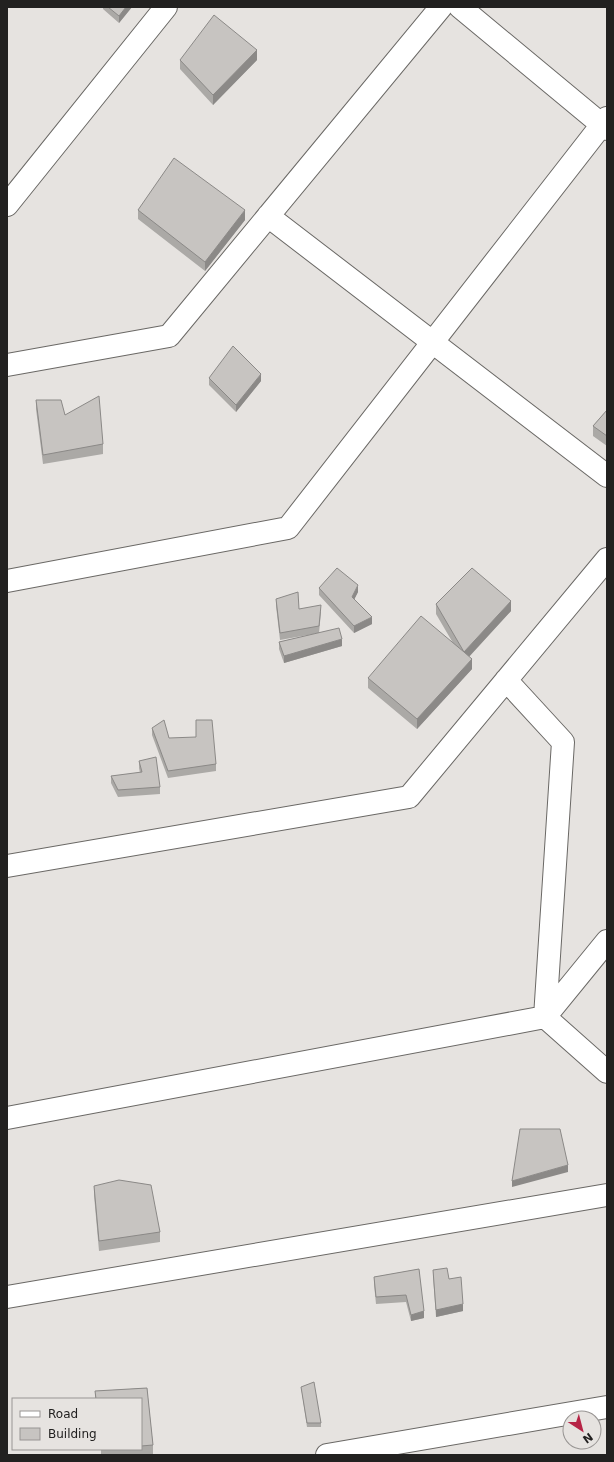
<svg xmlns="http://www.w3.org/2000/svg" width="614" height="1462" font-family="'DejaVu Sans',sans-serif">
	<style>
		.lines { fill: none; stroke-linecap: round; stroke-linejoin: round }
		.minor-casing { stroke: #6a6865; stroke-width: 24 }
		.minor { stroke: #fff; stroke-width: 22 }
		.wall { fill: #aba9a6 }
		.shaded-wall { fill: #8b8987 }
		.building { fill: #c7c4c1; stroke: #8b8987 }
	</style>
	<rect width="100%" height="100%" fill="#e6e3e0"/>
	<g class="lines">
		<defs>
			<path id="minor" d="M460 7 607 129
				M7 205 166 7
				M268 216 607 476
				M7 365 169 336 441 7
				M7 581 288 528 607 118
				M506 680 563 742 545 1017 607 1072
				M7 866 409 797 607 559
				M7 1118 545 1017 607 941
				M7 1297 607 1195
				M327 1455 607 1407"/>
		</defs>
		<!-- minor casing -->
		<use href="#minor" class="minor-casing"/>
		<!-- minor -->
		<use href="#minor" class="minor"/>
	</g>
	<!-- wall -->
	<path class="wall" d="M103 7H132L119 23 103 9Z
		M180 60H257L213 105 180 69Z
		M138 210 245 220 205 271 138 219Z
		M209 378 261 381 236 412 209 385Z
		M36 400 103 444V454L43 464 36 409Z
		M607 410V446L593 436V426Z
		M319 588 358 592 354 599 372 624 354 633 319 595Z
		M276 599 299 609 321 612 319 633 342 646 284 663 279 649V642L319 633 280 640 276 606Z
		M436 604 511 611 469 657 472 669 417 729 368 688V678L453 643 436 614Z
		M152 728 169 738 216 764V771L168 778 152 735Z
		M139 761 160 787V794L118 797 111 783V776L140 773 139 768Z
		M94 1186 160 1232V1242L99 1251 94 1195Z
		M419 1269 424 1318 411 1321 406 1302 376 1304 374 1284V1277Z
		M433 1270 449 1279 463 1311 436 1317 433 1276Z
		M301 1387 321 1423V1427H307Z
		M147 1388 153 1445V1455H101V1449H141V1399H95V1391Z"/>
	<!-- shaded-wall -->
	<path class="shaded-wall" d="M126 7H132L119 23V16Z
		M257 50V60L213 105V95Z
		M245 210V220L205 271V262Z
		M261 374V381L236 412V405Z
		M358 585V592L352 604V597Z
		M511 601V611L464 662V652Z
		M372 617V624L354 633V626Z
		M342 639V646L284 663V656Z
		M472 659V669L417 729V719Z
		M568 1165V1172L512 1187V1181Z
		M463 1304V1311L436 1317V1310Z
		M424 1311V1318L411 1321V1315Z"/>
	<!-- building -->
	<path class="building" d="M108 7H126L119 16Z
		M214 15 257 50 213 95 180 60Z
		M174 158 245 210 205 262 138 210Z
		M233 346 261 374 236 405 209 378Z
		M99 396 103 444 43 455 36 400H61L65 415Z
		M607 410V436L593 426Z
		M337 568 358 585 352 597 372 617 354 626 319 588Z
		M472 568 511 601 464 652 472 659 417 719 368 678 421 616 464 652 436 604Z
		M298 592 299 609 321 605 319 626 280 633 276 599Z
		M339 628 342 639 284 656 279 642Z
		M164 720 169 738 196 737V720H212L216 764 168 771 152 728Z
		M156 757 160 787 118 790 111 776 142 772 139 761Z
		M520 1129H560L568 1165 512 1181Z
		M119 1180 151 1185 160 1232 99 1241 94 1186Z
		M447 1268 449 1279 461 1277 463 1304 436 1310 433 1270Z
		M419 1269 424 1311 411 1315 406 1295 376 1297 374 1277Z
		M314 1382 321 1423H307L301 1387Z
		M147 1388 153 1445 141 1446V1399H96L95 1391Z"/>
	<!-- border -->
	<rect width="614" height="1462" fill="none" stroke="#222120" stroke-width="16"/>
	<!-- legend -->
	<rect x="12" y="1398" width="130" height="52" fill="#e6e3e0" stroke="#989593"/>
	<rect x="20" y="1411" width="20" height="6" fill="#ffffff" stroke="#989593"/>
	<text x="48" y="1418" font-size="12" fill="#222120">Road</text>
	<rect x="20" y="1428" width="20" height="12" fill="#c7c4c1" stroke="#989593"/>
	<text x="48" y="1438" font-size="12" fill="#222120">Building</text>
	<!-- north arrow -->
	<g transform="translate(582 1430) rotate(144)"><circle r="19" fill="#e6e3e0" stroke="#989593"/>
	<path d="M0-3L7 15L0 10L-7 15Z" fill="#b62446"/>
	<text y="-6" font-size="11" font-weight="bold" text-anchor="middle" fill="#222120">N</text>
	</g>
</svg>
